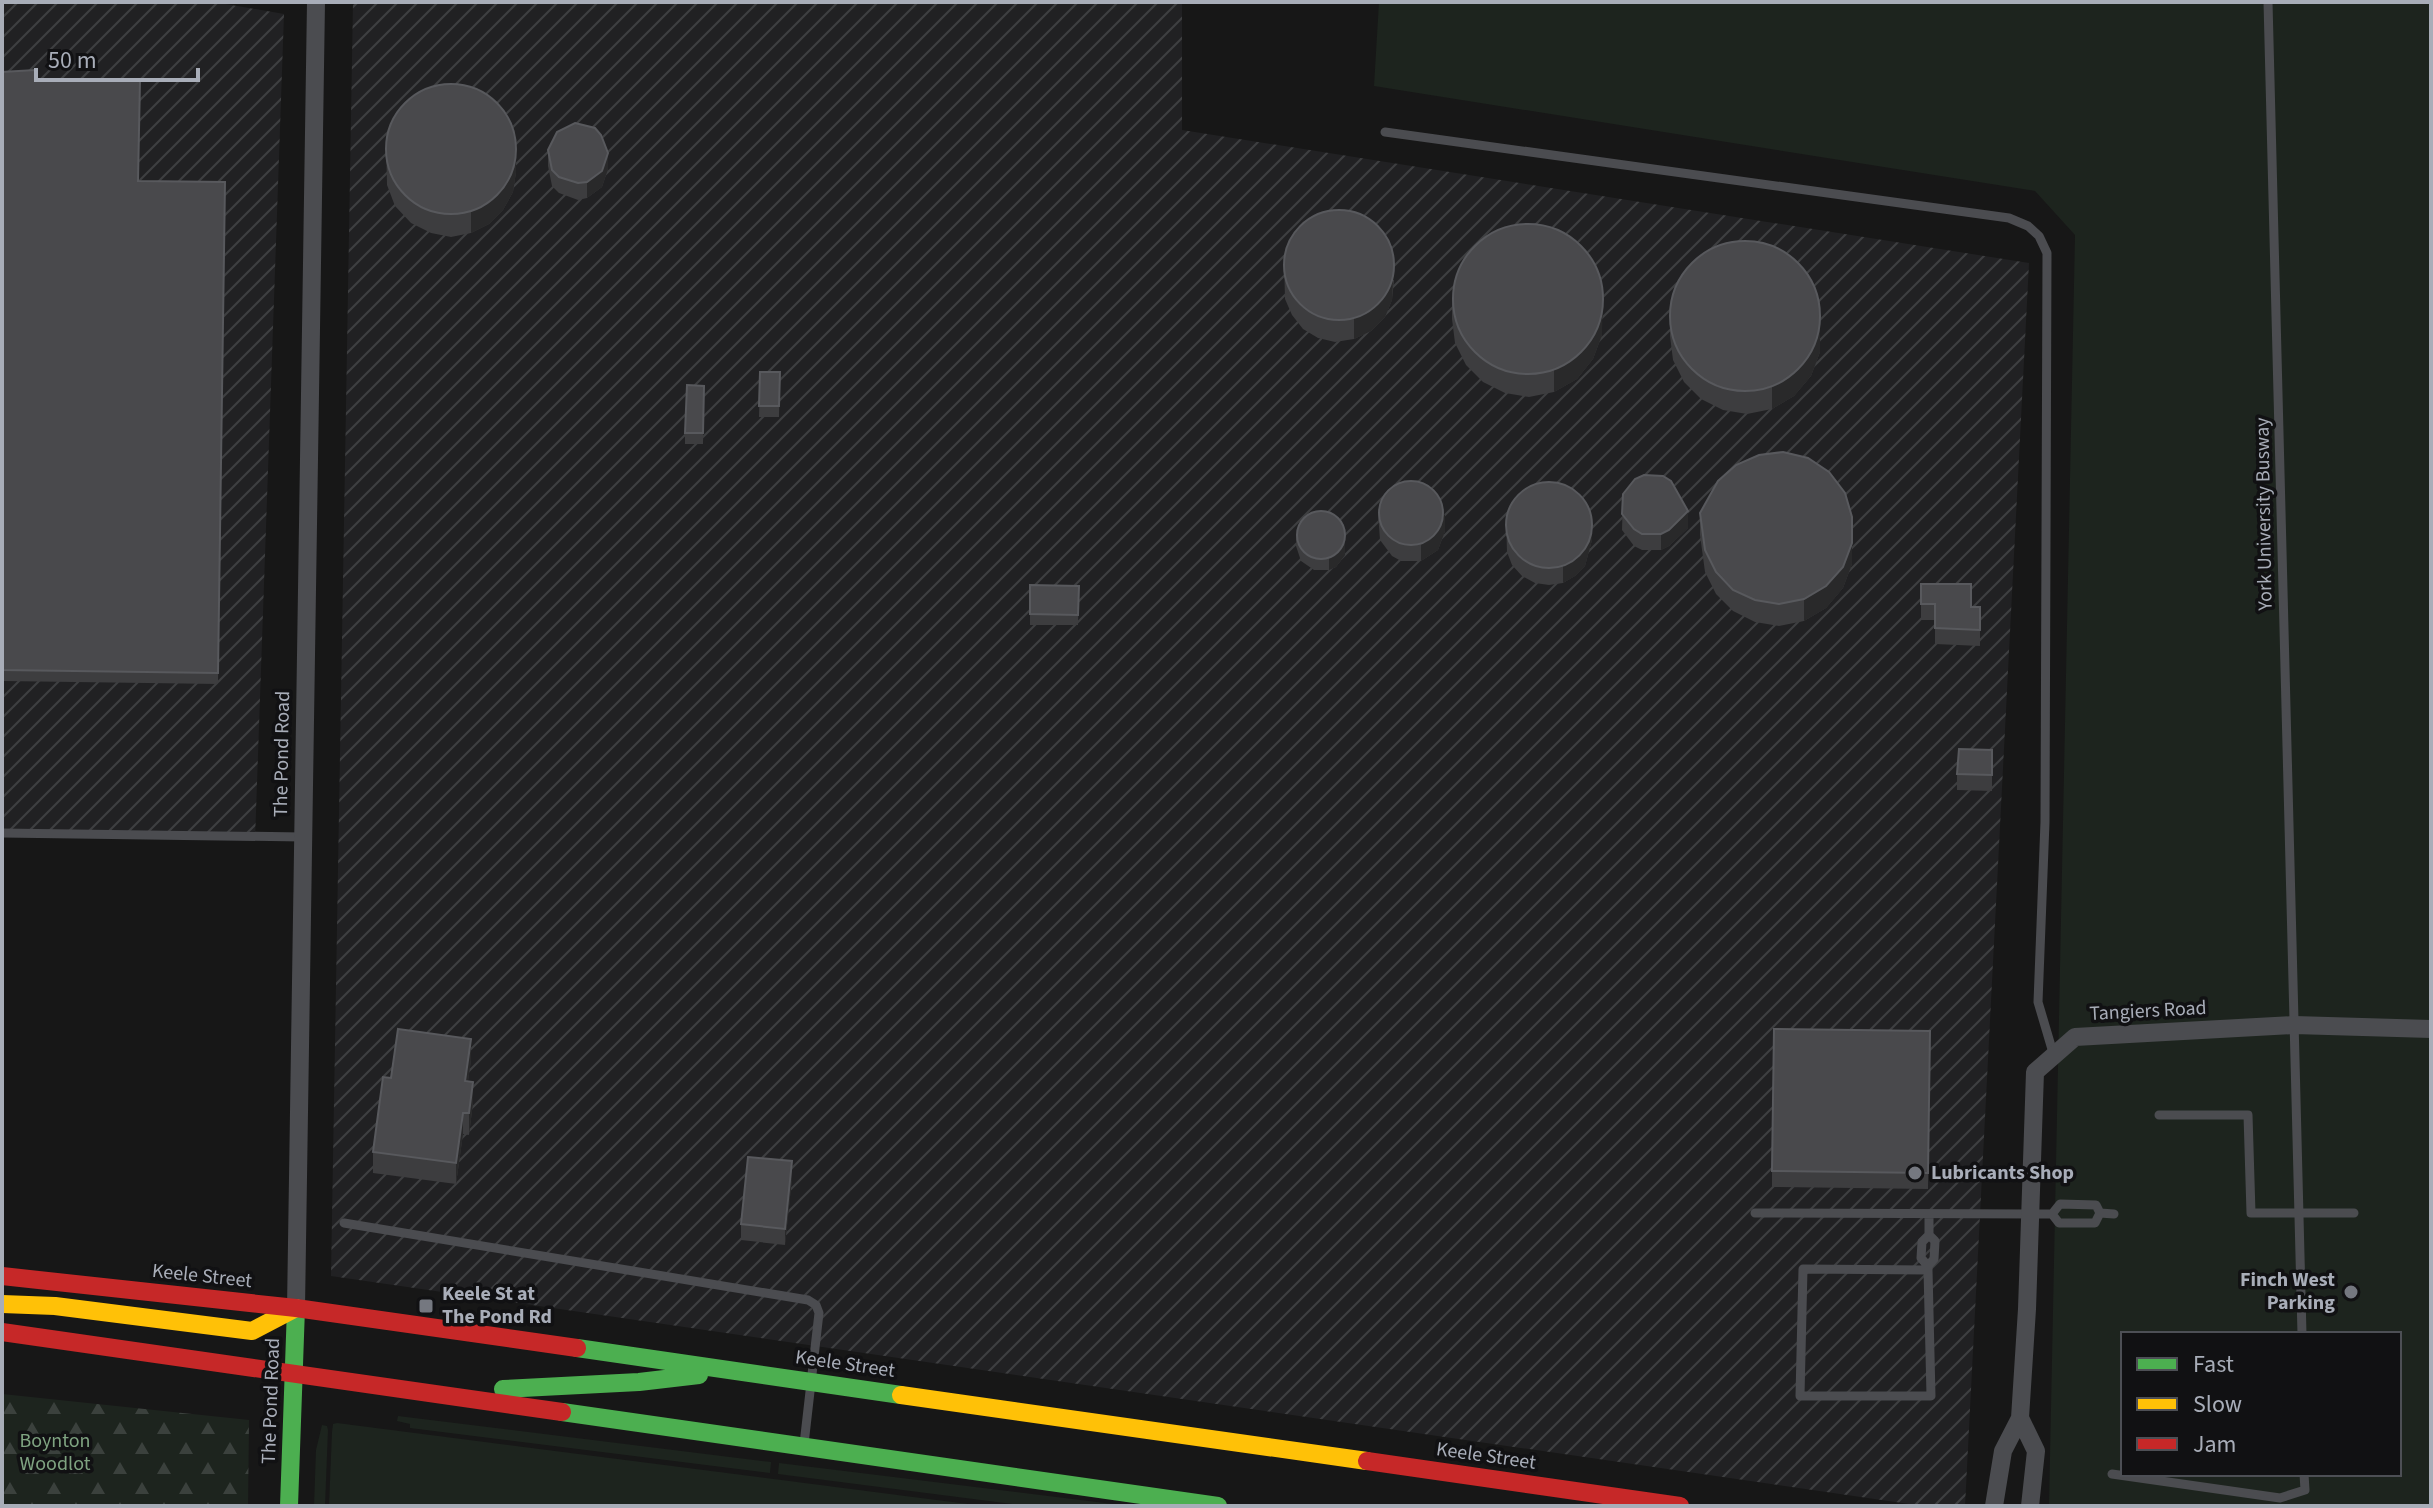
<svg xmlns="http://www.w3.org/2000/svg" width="2433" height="1508" font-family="'Source Sans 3',sans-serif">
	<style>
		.industrial { fill: url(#industrial-furrows) }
		.green { fill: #1d241e; fill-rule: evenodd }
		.forest { fill: url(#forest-firs) }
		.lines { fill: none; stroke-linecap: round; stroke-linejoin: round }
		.lane { stroke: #4b4c50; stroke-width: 9 }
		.street { stroke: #4b4c50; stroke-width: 18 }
		.fast { stroke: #4caf50; stroke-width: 18 }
		.slow { stroke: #ffc107; stroke-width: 18 }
		.jam { stroke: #c62828; stroke-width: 18 }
		.wall { fill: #3d3d3f }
		.shaded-wall { fill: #29292a }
		.building { fill: #49494c; stroke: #58595d; stroke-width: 2 }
		.poi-dot { fill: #757880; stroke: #111113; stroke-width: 3 }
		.labels { text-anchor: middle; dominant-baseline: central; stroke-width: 7; stroke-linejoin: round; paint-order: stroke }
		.street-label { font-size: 20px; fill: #a8adb8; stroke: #111113 }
		.poi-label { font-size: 20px; font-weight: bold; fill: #a8adb8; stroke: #111113; text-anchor: start }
		.park-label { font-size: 20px; fill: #7fa381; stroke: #111113 }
	</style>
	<defs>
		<pattern id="industrial-furrows" width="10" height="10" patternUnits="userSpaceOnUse" patternTransform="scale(2)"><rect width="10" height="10" fill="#212123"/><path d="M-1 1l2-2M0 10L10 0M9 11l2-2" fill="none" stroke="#3e3f41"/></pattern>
		<pattern id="forest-firs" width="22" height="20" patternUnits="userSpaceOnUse" patternTransform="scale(2)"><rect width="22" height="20" fill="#1d241e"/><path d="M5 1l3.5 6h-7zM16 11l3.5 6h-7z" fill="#3b413d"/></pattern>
	</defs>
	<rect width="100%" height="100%" fill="#171717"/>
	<!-- industrial -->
	<path class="industrial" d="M2 2H214L284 14 255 840 2 829Z
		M353 2H1182V130L2029 263 1965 1506H1923L331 1276Z"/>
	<!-- green -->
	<path class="green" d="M1379 2H2431V1506H2049L2075 235 2035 191 1374 86ZM2123 1334H2399V1474H2123Z
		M398 1416 771 1462 770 1473 410 1428V1424L397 1421Z
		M337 1423 913 1497 984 1506H329L332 1432 333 1424Z
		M322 1425 327 1426 328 1430 325 1506H314L316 1450Z
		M779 1463 1129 1506H1028L778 1474Z"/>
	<!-- forest -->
	<path class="forest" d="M2 1394 249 1420 248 1506H2Z"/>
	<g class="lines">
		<!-- lane -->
		<path class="lane" d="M2268 2 2302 1334
			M1385 132 2009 218 2028 226 2039 236 2047 253 2045 822 2038 1002 2054 1056
			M2 833 303 837
			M2159 1115H2248L2251 1213H2354
			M1755 1213 2052 1214 2059 1223H2095L2100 1213
			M2052 1214 2060 1204 2096 1205 2100 1213 2114 1214
			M344 1223 808 1300 816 1305 819 1313 804 1444
			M1929 1235 1935 1241 1934 1259 1928 1266 1921 1258 1922 1242 1929 1235V1215
			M1928 1266V1270L1931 1396H1800L1803 1269 1928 1270
			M2112 1474 2280 1498 2305 1490 2304 1474"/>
		<!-- street -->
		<path class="street" d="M296 1308 316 2
			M2020 1418 2036 1451 2030 1506
			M1994 1506 2003 1451 2020 1418 2027 1309 2035 1072 2075 1037 2294 1025 2431 1029"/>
		<!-- fast -->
		<path class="fast" d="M577 1348 901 1395
			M503 1389 639 1382 699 1375
			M562 1412 1218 1506
			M289 1506 296 1308"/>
		<!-- slow -->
		<path class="slow" d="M2 1304 55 1306 252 1331 296 1308
			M901 1395 1367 1461"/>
		<!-- jam -->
		<path class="jam" d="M2 1276 296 1308 577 1348
			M2 1332 562 1412
			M1367 1461 1680 1506"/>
	</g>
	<!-- wall -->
	<path class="wall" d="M2 72 35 79 138 181 225 182 218 684 2 681Z
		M386 140 516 172 513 192 503 210 489 224 471 233 451 237 431 233 411 223 395 206 387 185Z
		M548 150 608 169 602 187 587 198 578 200 559 193 552 186 548 166Z
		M1284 260 1394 280 1392 300 1385 317 1371 331 1354 339 1335 342 1318 338 1303 329 1292 315 1285 299Z
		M1452 297 1602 335 1593 359 1577 379 1554 392 1529 397 1505 393 1483 382 1466 365 1455 343 1452 319Z
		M1670 314 1820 352 1811 376 1794 396 1772 409 1747 414 1723 410 1701 399 1684 382 1673 360 1670 336Z
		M760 372H780L779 417H759Z
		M704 386 703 444H685V433Z
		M1623 494 1688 528 1669 546 1661 550H1642L1634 546 1622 530Z
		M1378 513 1445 531 1438 550 1421 561H1401L1392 556 1380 540Z
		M1700 513 1852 539V564L1843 588 1826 608 1804 621 1779 626 1755 622 1733 611 1716 594 1705 572 1700 535Z
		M1506 521 1592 540 1585 566 1575 576 1563 583 1549 585 1535 583 1522 576 1512 565 1507 552Z
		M1296 535 1345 555 1336 567 1329 570H1314L1301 561 1296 546Z
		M1921 584 1971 607H1980V646L1935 644V620H1921Z
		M1030 585 1079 586 1078 625H1030Z
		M1992 750V791L1957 790V774Z
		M1930 1031 1928 1189 1772 1187V1171Z
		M471 1060 468 1081 473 1103 469 1135 463 1134 456 1184 373 1173V1152L391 1078Z
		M792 1178 785 1245 741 1240V1224Z"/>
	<!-- shaded-wall -->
	<path class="shaded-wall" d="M516 151V172L513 192 503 210 489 224 471 233V212Z
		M608 153V169L602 187 587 198V182Z
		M1394 259 1392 300 1385 317 1371 331 1354 339V318Z
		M1603 288 1602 335 1593 359 1577 379 1554 392V370Z
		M1820 305V352L1811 376 1794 396 1772 409V387Z
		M1688 511V528L1669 546 1661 550V534Z
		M1445 514V531L1438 550 1421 561V545Z
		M1852 517V564L1843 588 1826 608 1804 621V599Z
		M1592 523V540L1585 566 1575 576 1563 583V566Z
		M1345 528V555L1336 567 1329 570V559Z
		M471 1039V1060L465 1102V1081Z
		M473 1082V1103L469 1135V1113Z
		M463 1113V1134L456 1184V1163Z
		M792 1161V1178L785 1245V1229Z"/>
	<!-- building -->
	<path class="building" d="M35 70V79L140 80 138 181 225 182 218 673 2 670V72Z
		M386 149a65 65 0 1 1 130 0a65 65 0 1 1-130 0Z
		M575 123 595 128 601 135 608 153 602 171 587 182 578 183 559 177 552 170 548 150 557 132Z
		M1284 265a55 55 0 1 1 110 0a55 55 0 1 1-110 0Z
		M1453 299a75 75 0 1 1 150 0a75 75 0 1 1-150 0Z
		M1670 316a75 75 0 1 1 150 0a75 75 0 1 1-150 0Z
		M760 372H780L779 406H759Z
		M687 385 704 386 703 433H685Z
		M1783 452 1808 458 1829 472 1845 493 1852 517V543L1843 567 1826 586 1804 599 1779 604 1755 600 1733 590 1716 572 1705 550 1700 513 1718 481 1736 465 1759 455Z
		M1644 475 1663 476 1671 481 1688 511 1669 530 1661 534H1642L1634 529 1622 514 1623 494 1635 479Z
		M1379 513a32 32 0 1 1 64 0a32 32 0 1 1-64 0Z
		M1506 525a43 43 0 1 1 86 0a43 43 0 1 1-86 0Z
		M1297 535a24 24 0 1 1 48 0a24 24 0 1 1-48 0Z
		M1921 584H1971V607H1980V630L1935 628V604H1921Z
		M1030 585 1079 586 1078 615 1030 614Z
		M1959 749 1992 750V775L1957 774Z
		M398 1029 471 1039 465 1081 473 1082 469 1113H463L456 1163 373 1152 383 1077 391 1078Z
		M1774 1029 1930 1031 1928 1173 1772 1171Z
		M748 1157 792 1161 785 1229 741 1224Z"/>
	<!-- markers -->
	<g class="poi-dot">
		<circle cx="1915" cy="1173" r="8"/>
		<circle cx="2351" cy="1292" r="8"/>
		<rect x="418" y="1298" width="16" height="16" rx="4"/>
	</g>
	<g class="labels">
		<!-- street labels -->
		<g class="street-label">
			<text transform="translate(2264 514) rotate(-91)">York University Busway</text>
			<text transform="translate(282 754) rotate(-89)">The Pond Road</text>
			<text transform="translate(2148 1011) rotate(-3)">Tangiers Road</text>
			<text transform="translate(202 1276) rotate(6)">Keele Street</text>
			<text transform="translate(845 1364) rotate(8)">Keele Street</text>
			<text transform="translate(271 1401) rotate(-88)">The Pond Road</text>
			<text transform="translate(1486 1456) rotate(8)">Keele Street</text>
		</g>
		<!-- poi labels -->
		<g class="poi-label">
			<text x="1931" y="1173">Lubricants Shop</text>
			<text x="2335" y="1280" text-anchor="end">Finch West<tspan x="2335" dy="23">Parking</tspan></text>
			<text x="442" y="1294">Keele St at<tspan x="442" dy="23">The Pond Rd</tspan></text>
		</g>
		<!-- park labels -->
		<g class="park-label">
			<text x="55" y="1441">Boynton<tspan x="55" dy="23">Woodlot</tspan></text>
		</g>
	</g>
	<!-- border -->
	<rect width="2433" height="1508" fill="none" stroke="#a8adb8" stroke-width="8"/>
	<!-- legend -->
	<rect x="2121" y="1332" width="280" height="144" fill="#111113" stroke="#4d4f55" stroke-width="2"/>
	<rect x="2137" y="1358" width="40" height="12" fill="#4caf50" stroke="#4d4f55" stroke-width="2"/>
	<text x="2193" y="1372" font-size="24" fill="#a8adb8">Fast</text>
	<rect x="2137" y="1398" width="40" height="12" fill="#ffc107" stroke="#4d4f55" stroke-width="2"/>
	<text x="2193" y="1412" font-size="24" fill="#a8adb8">Slow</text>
	<rect x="2137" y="1438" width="40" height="12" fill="#c62828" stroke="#4d4f55" stroke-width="2"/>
	<text x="2193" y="1452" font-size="24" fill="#a8adb8">Jam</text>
	<!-- scale -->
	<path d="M36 68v12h162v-12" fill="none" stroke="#a8adb8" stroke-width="4"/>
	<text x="48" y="68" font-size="24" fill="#a8adb8" stroke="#111113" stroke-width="6" paint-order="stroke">50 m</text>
</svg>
